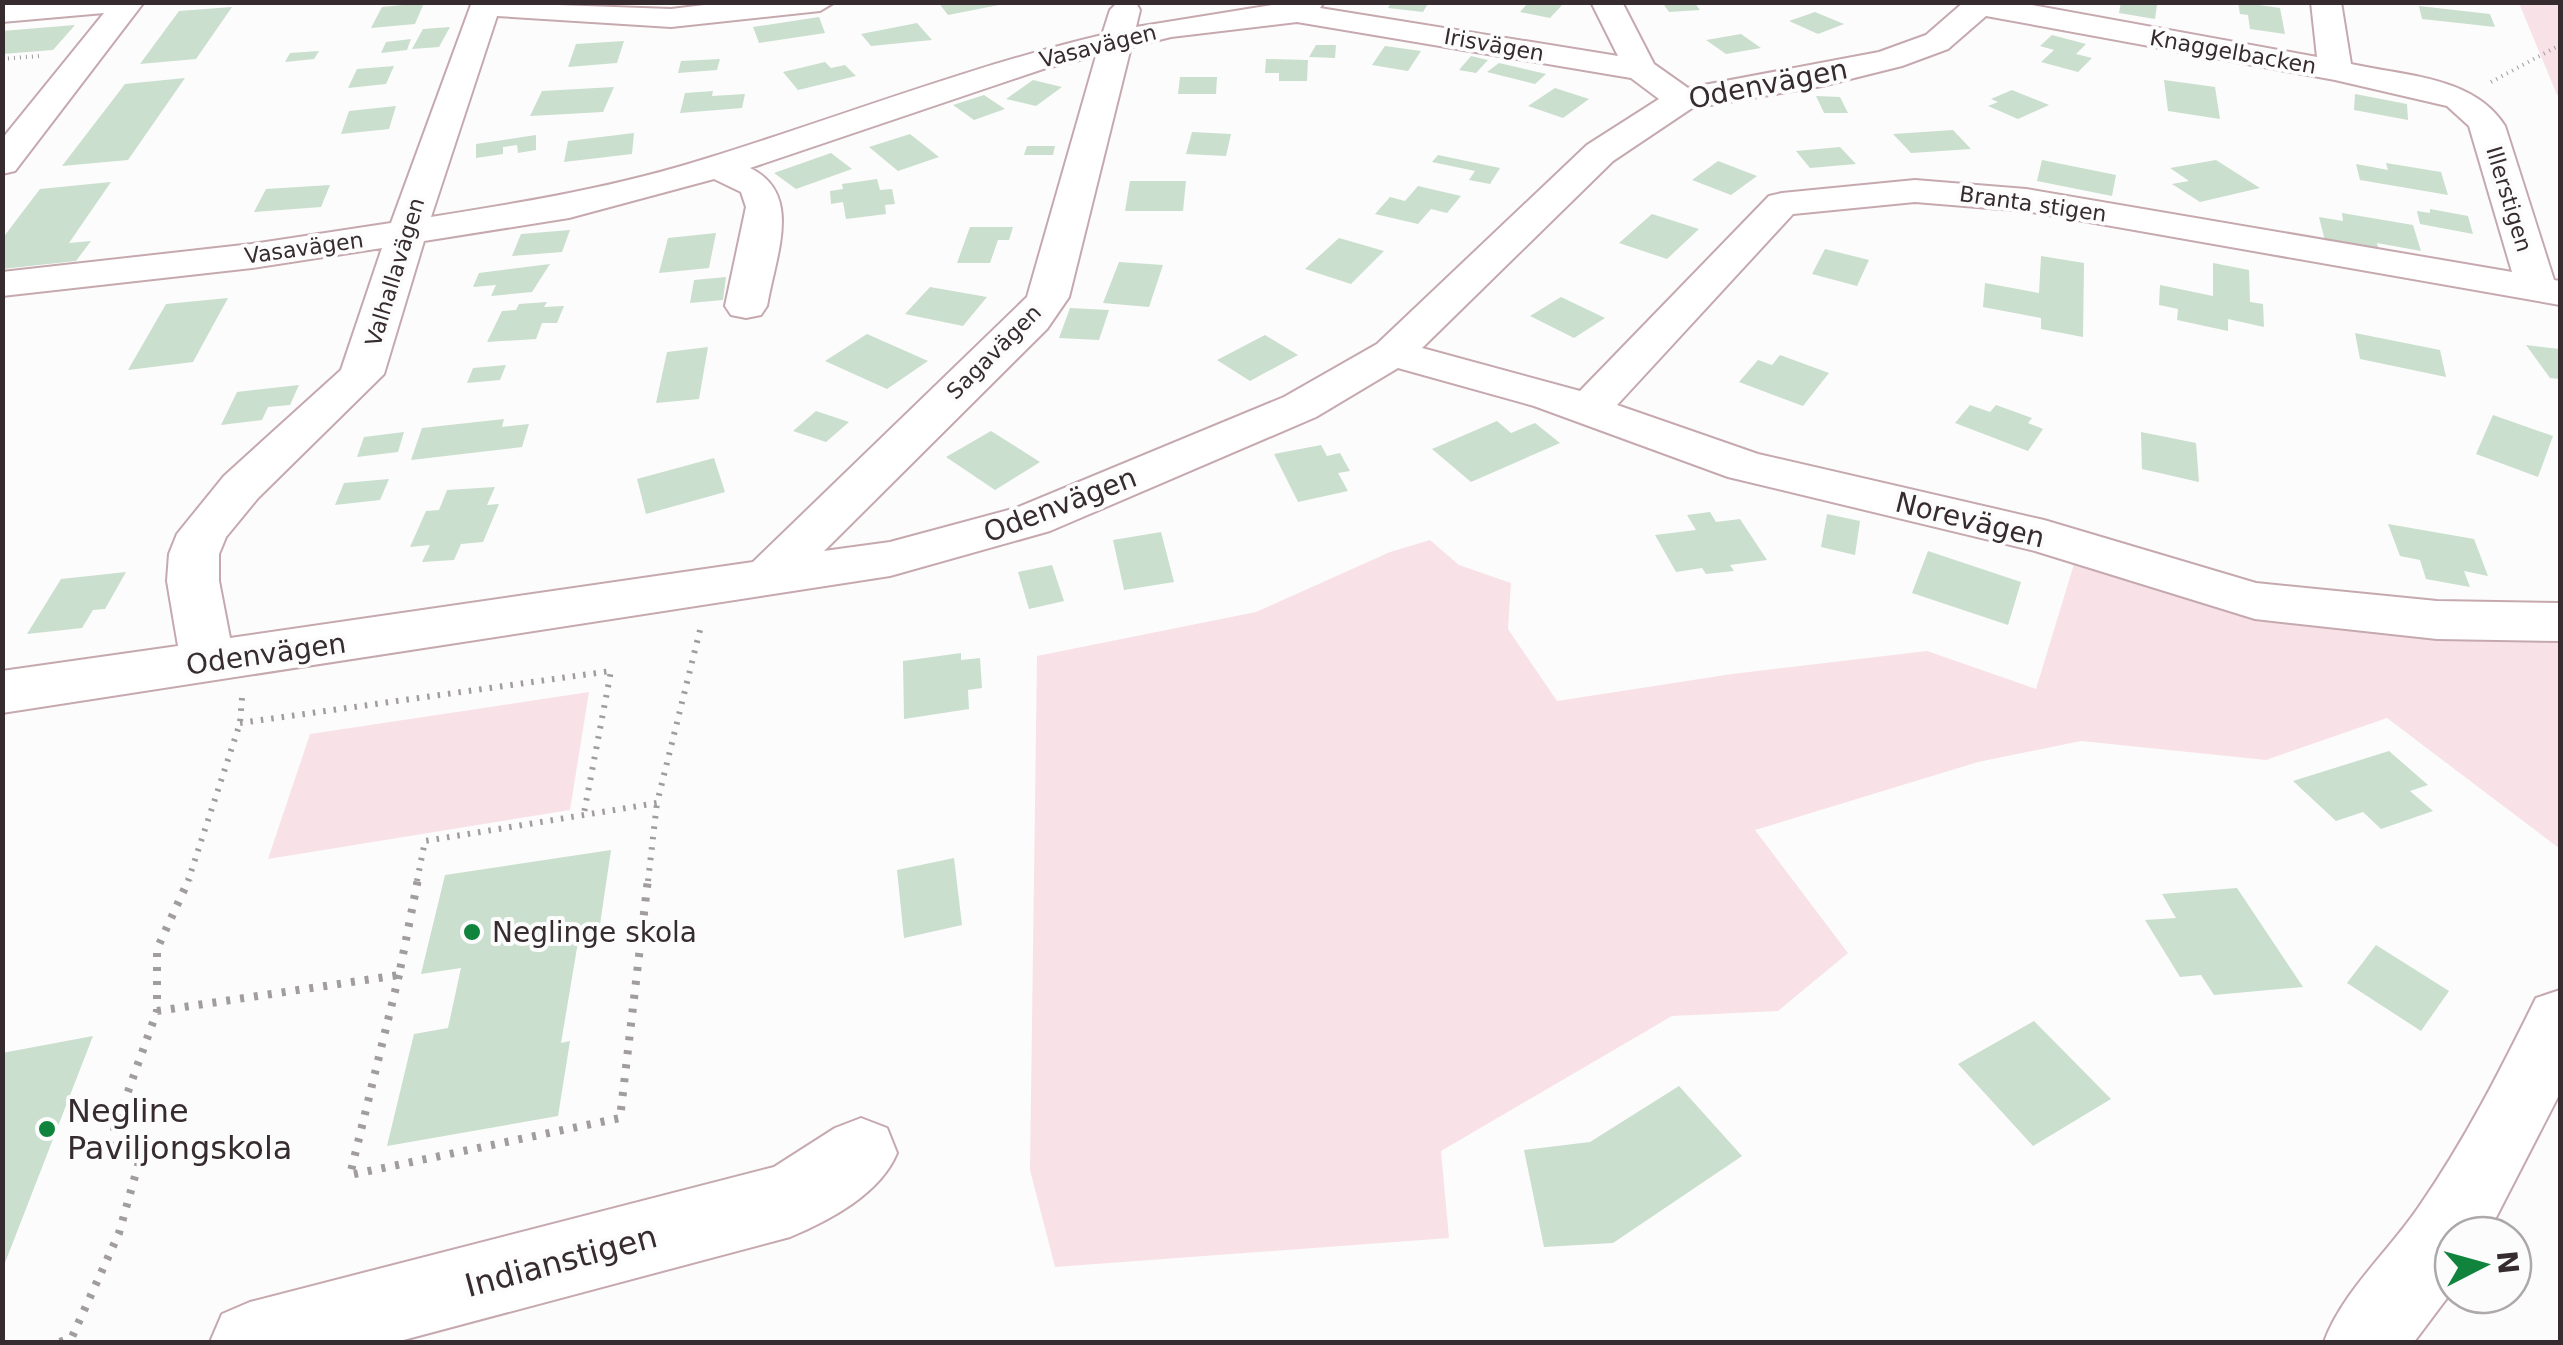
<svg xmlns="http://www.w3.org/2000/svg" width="2563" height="1345" font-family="'DejaVu Sans',sans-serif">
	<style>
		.green { fill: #f8e2e7 }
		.building { fill: #cadfcd }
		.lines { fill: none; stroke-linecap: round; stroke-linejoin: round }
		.minor-casing { stroke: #c5a9af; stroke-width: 4 }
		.path-far2 { stroke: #a19c9d; stroke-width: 4; stroke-dasharray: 1 5; stroke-linecap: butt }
		.path-far1 { stroke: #a19c9d; stroke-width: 6; stroke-dasharray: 2.5 8; stroke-linecap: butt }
		.path { stroke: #a19c9d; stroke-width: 8; stroke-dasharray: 4 10; stroke-linecap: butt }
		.minor { fill: #fff; fill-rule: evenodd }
		.poi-dot { fill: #10843d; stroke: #fcfcfc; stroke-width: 4 }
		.labels { text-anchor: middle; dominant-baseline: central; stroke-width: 8; stroke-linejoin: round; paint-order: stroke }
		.far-street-label { font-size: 22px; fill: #362b2e; stroke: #fcfcfc }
		.street-label { font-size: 28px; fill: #362b2e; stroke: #fcfcfc }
		.poi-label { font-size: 28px; fill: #362b2e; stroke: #fcfcfc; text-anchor: start }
		.near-poi-label { font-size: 32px; fill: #362b2e; stroke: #fcfcfc; text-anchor: start }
		.near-street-label { font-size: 32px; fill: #362b2e; stroke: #fcfcfc }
	</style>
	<rect width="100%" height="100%" fill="#fcfcfc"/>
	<!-- green -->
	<path class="green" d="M2519 3H2560V95H2557Z
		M1430 540 1459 565 1511 583 1508 629 1557 701 1732 674 1927 651 2036 689 2074 564 2219 604 2387 630 2560 634V849L2387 718 2266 760 2081 741 1978 762 1755 830 1848 953 1778 1011 1672 1016 1441 1151 1449 1238 1055 1267 1030 1170 1037 656 1256 612 1390 552Z
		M589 692 570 810 268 859 310 734Z"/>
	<!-- building -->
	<path class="building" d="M938 2H1004V4L948 15Z
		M1392 2H1429L1423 12 1388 8Z
		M1529 2H1556L1563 4 1550 18 1520 12Z
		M1662 2H1694L1700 10 1669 12Z
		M2121 2 2157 5 2155 19 2119 13Z
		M2238 2 2280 8 2285 34 2250 29 2248 15 2240 14Z
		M424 3 415 24 371 28 382 7Z
		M2419 6 2490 14 2495 27 2422 19Z
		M232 7 196 59 140 64 179 11Z
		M1815 12 1844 24 1818 34 1789 21Z
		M819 17 825 33 759 43 753 27Z
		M917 23 932 40 871 46 861 34Z
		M75 25 53 50 2 54V31Z
		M450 27 439 47 412 49 423 29Z
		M1741 34 1761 48 1726 54 1706 40Z
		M2052 35 2086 44 2076 54 2092 58 2078 72 2041 62 2054 50 2040 46Z
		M411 39 407 50 381 53 386 42Z
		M624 41 617 63 568 67 576 44Z
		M1316 45H1336L1335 58 1309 57Z
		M1385 46 1421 51 1408 71 1372 65Z
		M319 51 314 59 285 62 290 53Z
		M1471 56 1488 60 1476 73 1459 70Z
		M720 59 717 70 678 73 681 61Z
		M1266 59 1308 60 1307 81H1279V73H1265Z
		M825 62 831 68 845 65 856 76 798 90 783 72Z
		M1499 63 1546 74 1535 84 1487 72Z
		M394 66 386 84 348 88 357 69Z
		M1180 77H1217L1216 94H1178Z
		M185 78 128 160 62 166 125 84Z
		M1033 80 1062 87 1036 106 1006 99Z
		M2164 80 2215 87 2220 119 2168 111Z
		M614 87 603 112 530 116 542 91Z
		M1555 88 1589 99 1563 118 1528 106Z
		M2012 90 2049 105 2018 119 1988 106 1998 102 1991 99Z
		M713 91 712 96 745 94 742 108 680 113 685 93Z
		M2355 94 2407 104 2408 120 2354 110Z
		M984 95 1005 109 974 120 953 105Z
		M1816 96 1840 97 1848 113H1824Z
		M396 106 389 129 341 134 349 111Z
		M1953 130 1971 149 1911 153 1893 134Z
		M1192 132 1231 134 1226 156 1186 154Z
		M634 133 632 154 564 162 568 141Z
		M910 134 939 157 898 171 869 147Z
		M536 135V150L518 153 517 145 503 147V154L476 158V144Z
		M1027 146H1055L1053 155H1024Z
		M1840 147 1856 164 1810 168 1796 151Z
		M831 153 852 169 796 189 774 173Z
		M1438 155 1500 168 1490 184 1469 180 1475 171 1432 162Z
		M2042 160 2116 175 2112 196 2037 181Z
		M2216 160 2260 188 2200 202 2172 184 2189 181 2170 168Z
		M1718 161 1757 176 1731 195 1692 180Z
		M2386 163 2441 172 2448 195 2360 180 2356 164 2388 170Z
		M877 179 880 190 892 189 895 204 885 205 886 214 846 219 843 202 831 204 830 191 843 189 842 184Z
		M1130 181H1186L1183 211H1125Z
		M111 182 69 243 91 241 76 261 2 269V239L40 189Z
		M330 185 321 207 254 212 266 189Z
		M1418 186 1461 196 1447 213 1431 209 1418 224 1375 214 1390 197 1405 201Z
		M2430 209 2468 216 2473 234 2420 224 2417 211 2430 213Z
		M2342 213 2413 225 2421 251 2377 243 2379 251 2325 241 2319 217 2343 221Z
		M1652 214 1699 229 1667 259 1619 243Z
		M970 227H1013L1009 240H998L990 263H957Z
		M570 230 562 252 512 256 521 234Z
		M716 233 709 268 659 273 668 238Z
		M1339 238 1384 251 1351 284 1305 269Z
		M1825 249 1869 260 1857 286 1812 274Z
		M2041 256 2084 263 2083 337 2041 329V318L1983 307 1985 283 2039 293Z
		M1119 262 1163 265 1149 307 1103 303Z
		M2213 263 2249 270 2250 302 2263 304 2264 327 2228 319V331L2177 320 2178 309 2159 305 2160 285 2213 296Z
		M550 264 532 292 491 296 496 285 473 287 479 273Z
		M726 277 723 300 690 303 694 280Z
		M930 287 987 297 963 326 905 314Z
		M1561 297 1605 318 1574 338 1530 316Z
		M228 298 193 362 128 370 166 304Z
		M547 302 544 307 564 306 557 323H542L536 339 487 342 502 311 516 310 519 304Z
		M1070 308 1109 310 1099 340 1059 338Z
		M2355 333 2440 350 2446 377 2360 359Z
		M867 334 928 361 887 389 825 361Z
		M1265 335 1298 355 1250 381 1217 360Z
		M2526 345 2560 349V379L2550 378Z
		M708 347 699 399 656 403 667 352Z
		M1780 355 1829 373 1803 406 1739 382 1758 360 1772 365Z
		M506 365 500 380 467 383 473 368Z
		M299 385 290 405 268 407 262 420 221 425 237 392Z
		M1970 405 1990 412 1996 405 2032 418 2028 423 2043 429 2028 451 1955 423Z
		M816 411 849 422 826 442 793 431Z
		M2493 415 2553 436 2538 477 2476 454Z
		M504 419 502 427 529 424 522 447 411 460 422 428Z
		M1497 421 1511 433 1535 423 1560 443 1471 482 1432 449Z
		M991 431 1040 462 995 490 946 457Z
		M404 432 398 452 357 457 364 437Z
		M2141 432 2196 443 2199 482 2142 469Z
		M1321 445 1327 456 1340 453 1350 471 1338 473 1348 491 1298 502 1274 454Z
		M714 458 725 492 646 514 637 479Z
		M389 479 380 500 335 505 344 483Z
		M495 487 487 505 499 504 483 542 461 544 454 560 422 562 430 545 410 547 426 511 439 510 447 490Z
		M1710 512 1716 522 1740 519 1767 560 1730 565 1734 571 1706 574 1702 568 1676 572 1655 535 1696 530 1687 515Z
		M1827 514 1860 521 1855 555 1821 547Z
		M2388 524 2474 539 2488 576 2464 571 2470 587 2426 579 2420 560 2400 556Z
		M1161 532 1174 582 1124 590 1113 540Z
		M1928 551 2021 582 2008 625 1912 593Z
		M1052 565 1064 601 1029 609 1018 572Z
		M126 572 105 609 93 610 82 628 27 634 61 579Z
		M961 653V660L980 658 982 688 968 690 969 709 904 719 903 661Z
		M2389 751 2428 785 2410 791 2433 811 2381 829 2363 812 2336 821 2293 781Z
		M611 850 598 938 578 942 561 1043 570 1041 558 1116 387 1146 414 1034 448 1028 461 968 421 974 445 875Z
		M954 858 962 925 904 938 897 870Z
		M2237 888 2303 987 2214 995 2201 975 2180 977 2145 920 2176 918 2162 894Z
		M2376 945 2449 991 2421 1031 2347 983Z
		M2034 1021 2111 1099 2033 1146 1958 1064Z
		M93 1036 3 1268 2 1267V1053Z
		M1679 1086 1742 1156 1613 1243 1544 1247 1524 1150 1590 1142Z"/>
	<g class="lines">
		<defs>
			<path id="minor" d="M144 2 15 171 2 174V139L104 13 2 22V4Z
				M472 2 671 9 729 2H835L820 11 671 27 497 16 431 217C525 202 617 187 708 158 840 117 968 67 1102 35L1110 10 1118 2 1136 3 1140 10 1136 27 1290 2H1324L1320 8 1618 56 1591 2H1622L1654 64 1688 88 1879 52 1926 35 1964 2H2015L2317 57 2311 2H2341L2351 64C2404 76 2474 76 2505 126L2554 280 2560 281V305L2026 211 1915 202 1793 214 1617 405 1758 454 2044 520 2256 583 2437 601 2560 603V641L2437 639 2255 619 2035 551 1728 477 1534 406 1398 368 1316 417 1050 531 890 576 2 713V671L178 646 167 581 169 554 177 534 224 476 341 370 382 248 252 268 2 296V272L252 244 391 223ZM1986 16 2335 80 2447 106 2469 126 2512 272 2026 189 1915 180 1782 193 1769 196 1580 391 1422 348 1613 161 1692 108 1822 86 1902 66 1948 49ZM1297 22 1631 78 1659 99 1587 145 1377 344 1284 397 1016 508 890 542 824 551 1047 329 1069 297 1131 47 1171 37ZM1096 56 1027 297 753 562 230 638 219 581V554L226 537 258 498 384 374 424 241 569 218 714 179 741 192 746 207 725 306 731 315 746 318 761 315 767 306C775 257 804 194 750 168L1046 68Z
				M2560 990V1093L2487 1235H2453V1290L2414 1342H2324C2342 1292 2390 1250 2420 1205 2465 1140 2501 1069 2536 998Z
				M861 1118 887 1128 897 1153C880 1194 830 1220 790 1237L396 1342H210L222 1314 250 1302 774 1167 835 1128Z"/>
		</defs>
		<!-- minor casing -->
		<use href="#minor" class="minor-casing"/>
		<!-- path-far2 -->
		<path class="path-far2" d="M2 59 40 56
			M2491 82 2560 45"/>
		<!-- path-far1 -->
		<path class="path-far1" d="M240 723 611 671 584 813
			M188 881 240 723 242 698
			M417 881 425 841 657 803 700 630
			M648 881 657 803"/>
		<!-- path -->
		<path class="path" d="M399 975 350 1175 620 1118 648 879
			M157 1011 399 975 418 879
			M60 1342 72 1337 119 1233 139 1162 108 1147 157 1011V949L189 879"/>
		<!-- minor -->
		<use href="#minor" class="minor"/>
	</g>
	<!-- markers -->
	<g class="poi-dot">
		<circle cx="472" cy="932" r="10"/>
		<circle cx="47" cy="1129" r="10"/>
	</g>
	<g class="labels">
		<!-- far-street labels -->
		<g class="far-street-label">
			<text transform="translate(1494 45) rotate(10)">Irisvägen</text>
			<text transform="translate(1098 46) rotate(-14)">Vasavägen</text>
			<text transform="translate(2233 52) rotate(10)">Knaggelbacken</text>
			<text transform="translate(2509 199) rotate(73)">Illerstigen</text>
			<text transform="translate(2033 204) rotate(8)">Branta stigen</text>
			<text transform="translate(304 248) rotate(-8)">Vasavägen</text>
			<text transform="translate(395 272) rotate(-73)">Valhallavägen</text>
			<text transform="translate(994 352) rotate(-45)">Sagavägen</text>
		</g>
		<!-- street labels -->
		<g class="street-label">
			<text transform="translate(1768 84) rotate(-11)">Odenvägen</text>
			<text transform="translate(1060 505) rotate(-21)">Odenvägen</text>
			<text transform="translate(1970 520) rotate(14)">Norevägen</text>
			<text transform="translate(266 654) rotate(-8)">Odenvägen</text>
		</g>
		<!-- poi labels -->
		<g class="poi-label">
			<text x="492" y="932">Neglinge skola</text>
		</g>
		<!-- near-poi labels -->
		<g class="near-poi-label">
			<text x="67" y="1111">Negline<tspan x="67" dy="37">Paviljongskola</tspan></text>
		</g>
		<!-- near-street labels -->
		<g class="near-street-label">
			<text transform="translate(561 1261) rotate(-15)">Indianstigen</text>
		</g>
	</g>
	<!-- border -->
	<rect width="2563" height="1345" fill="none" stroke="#362b2e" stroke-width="10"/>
	<!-- north arrow -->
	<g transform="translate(2483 1265) rotate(84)"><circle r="48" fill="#fcfcfc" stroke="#ada8aa" stroke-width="2.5"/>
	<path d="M0-8L18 38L0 25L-18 38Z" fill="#10843d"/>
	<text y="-15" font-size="28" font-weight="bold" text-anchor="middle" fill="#362b2e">N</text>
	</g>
</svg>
